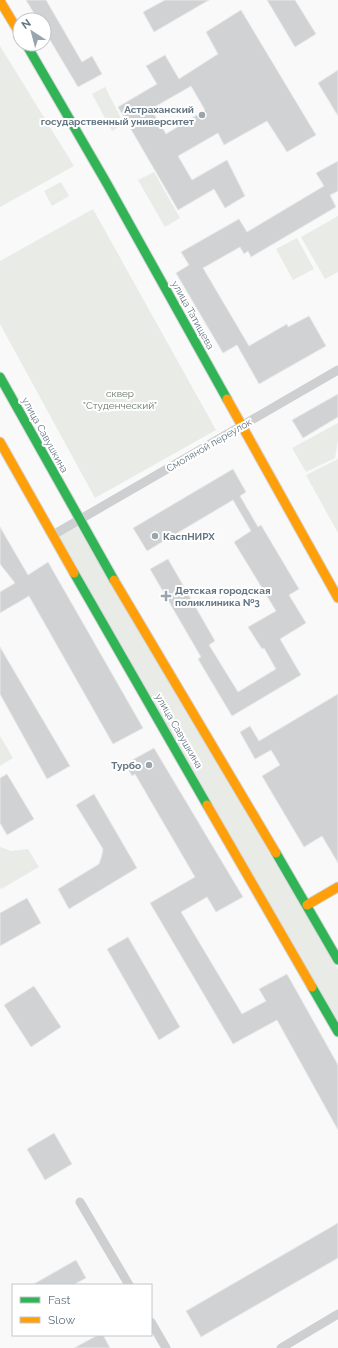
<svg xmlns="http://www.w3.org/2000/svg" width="338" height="1348" font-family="Raleway,sans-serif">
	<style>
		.green { fill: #e8ebe6 }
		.building { fill: #d0d2d3; stroke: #e8e8e8; fill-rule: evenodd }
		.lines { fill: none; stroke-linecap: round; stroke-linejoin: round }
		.fast-casing { stroke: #d5d6d7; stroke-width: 11 }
		.slow-casing { stroke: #d5d6d7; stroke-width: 11 }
		.street { stroke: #cecfd0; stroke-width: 9 }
		.fast { stroke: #30b455; stroke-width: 9 }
		.slow { stroke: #ff9f0a; stroke-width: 9 }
		.poi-dot { fill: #99a4ac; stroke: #fff; stroke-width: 1.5 }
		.labels { text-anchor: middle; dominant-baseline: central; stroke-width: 4; stroke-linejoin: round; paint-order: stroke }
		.poi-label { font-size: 10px; font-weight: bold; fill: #657683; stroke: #fff; text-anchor: end }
		.street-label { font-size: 10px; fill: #657683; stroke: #fff }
		.park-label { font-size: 10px; fill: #687a64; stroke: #fff }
	</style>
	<rect width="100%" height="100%" fill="#f9f9f9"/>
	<!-- green -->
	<path class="green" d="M0 46 74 166 0 207Z
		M105 87 124 124 112 131 92 94Z
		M154 172 180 218 165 227 138 180Z
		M61 182 69 196 52 206 44 191Z
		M93 209 216 430 95 498 0 324V261Z
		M338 216V272L325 279 301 237Z
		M297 238 314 269 293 280 276 249Z
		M338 423V440L335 458 306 472 292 448Z
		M338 459V533L306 475Z
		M77 526 338 969V1030L58 536Z
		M0 736 13 758 0 766Z
		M0 847 11 851 28 849 39 867 1 889 0 887Z"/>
	<!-- building -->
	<path class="building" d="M26 0H46L82 62 92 56 102 74 78 87 44 30V20H38Z
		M165 0H209L154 32 143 12Z
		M267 0H295L316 34 295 47Z
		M241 10 316 135 287 152 267 121 224 145 218 133 178 156 192 180 227 160 245 196 225 208 214 189 178 210 118 107 157 84 146 66 165 55 179 79 218 54 206 32ZM191 86 205 110 166 134 151 109Z
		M338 70V116L318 83Z
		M338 161V191L330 195 336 207 251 257 248 251 244 254 240 247 203 268 249 346 287 324 288 327 309 316 326 346 259 384 237 345 223 353 176 273 189 265 181 252 239 219 247 232 324 186 316 173Z
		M338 394V417L303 438 292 420Z
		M233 469 246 492 240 496 258 527 261 525 299 589 289 595 306 623 280 639 301 675 232 716 198 659 201 657 150 569 168 559 215 641 209 645 238 692 276 669 264 648 262 649 248 627 276 611 234 542 251 531 233 500 147 551 133 528Z
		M0 527 28 575 48 562 143 728 113 744 29 596 0 613V592L15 583 0 564Z
		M0 647 70 766 47 779 0 694Z
		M338 694V863L322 836 304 847 262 776 280 765 271 750 255 759 240 732 250 726 259 741Z
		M154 748 243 897 216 912 207 897 181 912 242 1014 266 1001 259 989 287 974 338 1065V1130L277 1020 233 1044 150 903 195 877 135 774 132 776 125 764Z
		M7 774 34 819 7 835 0 823V778Z
		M94 794 137 868 69 909 58 889 99 864 102 855 103 849 76 805Z
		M27 898 41 923 0 946V913Z
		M128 937 180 1027 159 1040 107 949Z
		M34 986 61 1027 31 1047 4 1005Z
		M54 1133 72 1164 45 1180 27 1149Z
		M338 1223V1258L201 1337 186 1311Z
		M76 1260 86 1278 73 1285H32Z
		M98 1335H103L110 1348H74Z"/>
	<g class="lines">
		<defs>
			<path id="fast" d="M26 44 106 182 227 399
				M0 377 114 580
				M74 573 207 805
				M276 853 338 960
				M312 987 338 1032"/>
			<path id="slow" d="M0 1 20 34
				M227 399 338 598
				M0 442 74 573
				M114 580 276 853
				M207 805 312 987
				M307 905 338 887"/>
		</defs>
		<!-- fast casing -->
		<use href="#fast" class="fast-casing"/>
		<!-- slow casing -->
		<use href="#slow" class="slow-casing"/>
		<!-- street -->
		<path class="street" d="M53 535 338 370
			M80 1202 129 1285
			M151 1322 166 1348
			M281 1348 338 1314"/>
		<!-- fast -->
		<use href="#fast" class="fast"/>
		<!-- slow -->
		<use href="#slow" class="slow"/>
	</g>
	<!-- markers -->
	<g class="poi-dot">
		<circle cx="202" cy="115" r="4"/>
		<circle cx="155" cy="536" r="4"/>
		<path d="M164 590h4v4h4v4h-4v4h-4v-4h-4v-4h4z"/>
		<circle cx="149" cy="765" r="4"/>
	</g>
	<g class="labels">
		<!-- poi labels -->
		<g class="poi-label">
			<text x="194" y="109">Астраханский<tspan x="194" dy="12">государственный университет</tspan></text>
			<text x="163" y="536" text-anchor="start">КаспНИРХ</text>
			<text x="175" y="590" text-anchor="start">Детская городская<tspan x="175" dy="12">поликлиника №3</tspan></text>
			<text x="141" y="765">Турбо</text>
		</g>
		<!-- street labels -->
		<g class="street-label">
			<text transform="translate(193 315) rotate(61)">улица Татищева</text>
			<text transform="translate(45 435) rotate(61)">улица Савушкина</text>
			<text transform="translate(209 445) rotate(-30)">Смоляной переулок</text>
			<text transform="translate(179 731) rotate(60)">улица Савушкина</text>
		</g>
		<!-- park labels -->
		<g class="park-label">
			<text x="120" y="393">сквер<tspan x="120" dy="12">"Студенческий"</tspan></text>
		</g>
	</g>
	<!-- legend -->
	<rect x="12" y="1284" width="140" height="52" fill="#ffffff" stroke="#c1c8cd"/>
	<rect x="20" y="1297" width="20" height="6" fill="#30b455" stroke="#c1c8cd"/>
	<text x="48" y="1304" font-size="12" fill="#657683">Fast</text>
	<rect x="20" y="1317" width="20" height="6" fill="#ff9f0a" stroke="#c1c8cd"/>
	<text x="48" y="1324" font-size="12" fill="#657683">Slow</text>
	<!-- north arrow -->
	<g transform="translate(32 32) rotate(324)"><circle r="19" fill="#ffffff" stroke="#c1c8cd"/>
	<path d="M0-3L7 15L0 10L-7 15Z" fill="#99a4ac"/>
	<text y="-6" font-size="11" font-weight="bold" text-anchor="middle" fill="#657683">N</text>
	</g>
</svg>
